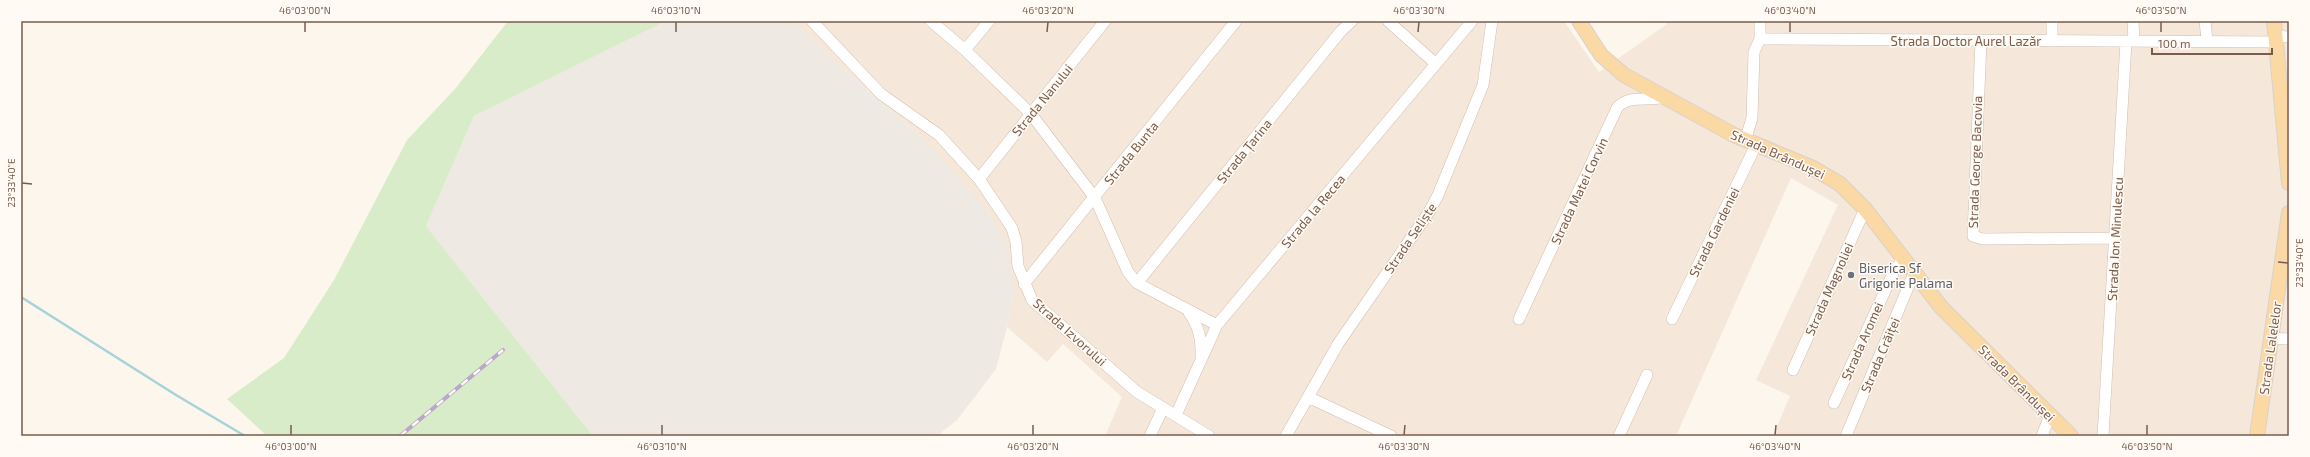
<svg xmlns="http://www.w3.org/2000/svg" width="2310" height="457" font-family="'Exo 2',sans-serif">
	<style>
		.residential { fill: #f5e8da }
		.industrial { fill: #efe9e4 }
		.green { fill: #d8ecc9 }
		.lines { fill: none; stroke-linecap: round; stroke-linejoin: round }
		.stream { stroke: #a5d3da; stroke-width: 2.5 }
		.minor-casing { stroke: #d1beb0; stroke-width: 12 }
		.major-casing { stroke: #dad1cd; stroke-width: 16 }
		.minor { stroke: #fff; stroke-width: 11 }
		.major { stroke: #fbd9a5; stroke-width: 14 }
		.rail-casing { stroke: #b9a8c9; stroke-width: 4 }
		.rail { stroke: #fffaf3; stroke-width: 2.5; stroke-dasharray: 8; stroke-linecap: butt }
		.ticks { fill: none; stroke: #7a5c4d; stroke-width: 1.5 }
		.worship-dot { fill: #6b7280; stroke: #fffaf3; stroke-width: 1.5 }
		.labels { text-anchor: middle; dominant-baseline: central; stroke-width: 3; stroke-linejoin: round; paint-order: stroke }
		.street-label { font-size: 13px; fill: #7a5c4d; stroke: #fffaf3 }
		.worship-label { font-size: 13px; fill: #5b616d; stroke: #fffaf3; text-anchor: start }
		.neatline { fill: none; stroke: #7a5c4d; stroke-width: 1.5 }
		.ticks-label { font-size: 10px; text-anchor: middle; fill: #7a5c4d }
	</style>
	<rect width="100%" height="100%" fill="#fdf6ec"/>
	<!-- residential -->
	<path class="residential" d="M793 21H1564L1599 72 1667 24 1665 21H2289V436H1773L1790 396 1756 380 1838 205 1791 178 1676 436H1105L1122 397 1063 344 1047 362 1007 327 1014 292 921 137 838 65Z"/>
	<!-- industrial -->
	<path class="industrial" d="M666 21H793L838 65 921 137 988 212 1009 251 1014 292 1007 327 996 369 957 420 937 436H593L426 226 474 116Z"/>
	<!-- green -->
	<path class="green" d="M508 21H666L474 116 426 226 593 436H267L227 399 284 358 334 280 407 140 455 89Z"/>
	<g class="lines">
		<!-- stream -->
		<path class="stream" d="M21 297 176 395 245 436"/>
		<defs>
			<path id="minor" d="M812 21 881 94 939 135 979 179 1012 228 1016 242 1018 266 1032 300 1137 392 1209 436
				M931 21 965 50 1031 114 1095 198 1128 272 1137 283 1217 325
				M1388 21 1436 64
				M2052 21V41
				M2133 21 2134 41
				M2205 21 2207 41
				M2275 36 2289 37
				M1760 39 2276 42
				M1981 41 1973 236 1983 239 2115 238
				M965 50 989 21
				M1745 141 1752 118 1754 52 1760 39V21
				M979 179 1105 21
				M1137 283 1341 31 1352 21
				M1024 284 1236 21
				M1188 311C1198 325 1202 338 1201 356
				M1519 319 1617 108C1628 94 1648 102 1663 97
				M1672 319 1756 145
				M2271 338 2289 339
				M1793 370 1865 209
				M1308 397 1391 436
				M1834 403 1894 271 1903 259
				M1176 415 1217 325 1472 21
				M1150 436 1163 408
				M1286 436 1338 344 1429 212 1438 195 1483 85 1492 21
				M1619 436 1647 375
				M1846 436 1914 273
				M2042 436 2050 415
				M2103 436 2126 42"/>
			<path id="major" d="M1579 21 1601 55 1624 75 1734 135 1813 168 1840 184 1865 209 1941 307 2071 436
				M2274 21 2289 183
				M2257 436 2289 213"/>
		</defs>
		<!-- minor casing -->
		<use href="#minor" class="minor-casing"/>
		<!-- major casing -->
		<use href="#major" class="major-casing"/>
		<!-- minor -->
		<use href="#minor" class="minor"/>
		<!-- major -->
		<use href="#major" class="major"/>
		<defs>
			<path id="rail" d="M400 436 503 350"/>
		</defs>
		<!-- rail casing -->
		<use href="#rail" class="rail-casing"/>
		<!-- rail -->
		<use href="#rail" class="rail"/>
	</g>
	<!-- ticks -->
	<path class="ticks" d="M305 32V22M676 32V22M1047 32 1048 22M1418 32 1419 22M1790 32V22M2161 32V22M22 183 32 184M2278 262 2288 263M291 435V425M662 435V425M1033 435V425M1404 435 1405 425M1775 435 1776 425M2147 435V425"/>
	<!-- markers -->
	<circle class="worship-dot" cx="1851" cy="275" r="4"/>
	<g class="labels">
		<!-- street labels -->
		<g class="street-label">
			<text x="1966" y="41">Strada Doctor Aurel Lazăr</text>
			<text transform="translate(1042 100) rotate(-51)">Strada Nanului</text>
			<text transform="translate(1244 151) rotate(-51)">Strada Țarina</text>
			<text transform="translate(1131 153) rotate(-51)">Strada Bunta</text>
			<text transform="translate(1778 154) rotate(24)">Strada Brândușei</text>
			<text transform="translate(1975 162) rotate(-88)">Strada George Bacovia</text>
			<text transform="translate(1579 191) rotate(-65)">Strada Matei Corvin</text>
			<text transform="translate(1313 211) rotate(-50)">Strada la Recea</text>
			<text transform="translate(1714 232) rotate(-64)">Strada Gardeniei</text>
			<text transform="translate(1410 238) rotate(-56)">Strada Seliște</text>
			<text transform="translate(2115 239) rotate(-87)">Strada Ion Minulescu</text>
			<text transform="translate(1829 289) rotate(-66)">Strada Magnoliei</text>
			<text transform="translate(1070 332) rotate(42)">Strada Izvorului</text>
			<text transform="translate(1862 341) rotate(-66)">Strada Aromei</text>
			<text transform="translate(2270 348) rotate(-82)">Strada Lalelelor</text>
			<text transform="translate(1880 355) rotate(-67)">Strada Crăiței</text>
			<text transform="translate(2017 383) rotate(45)">Strada Brândușei</text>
		</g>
		<!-- worship labels -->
		<g class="worship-label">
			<text x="1859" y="268">Biserica Sf<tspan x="1859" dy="15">Grigorie Palama</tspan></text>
		</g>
	</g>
	<!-- border -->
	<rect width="2310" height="457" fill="none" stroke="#fffaf3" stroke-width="44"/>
	<!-- scale -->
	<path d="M2152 48v6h120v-6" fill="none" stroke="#7a5c4d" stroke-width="2"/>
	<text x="2158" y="48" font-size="12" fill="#7a5c4d" stroke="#fffaf3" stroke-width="3" paint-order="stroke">100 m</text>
	<rect x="22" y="22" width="2266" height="413" class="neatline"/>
	<g class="ticks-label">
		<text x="305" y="14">46°03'00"N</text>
		<text x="676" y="14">46°03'10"N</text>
		<text x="1048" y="14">46°03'20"N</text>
		<text x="1419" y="14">46°03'30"N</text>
		<text x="1790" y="14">46°03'40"N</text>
		<text x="2161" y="14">46°03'50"N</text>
		<text transform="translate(11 183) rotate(-90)" y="4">23°33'40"E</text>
		<text transform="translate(2299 263) rotate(-90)" y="4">23°33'40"E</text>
		<text x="291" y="450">46°03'00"N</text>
		<text x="662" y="450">46°03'10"N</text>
		<text x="1033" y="450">46°03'20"N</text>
		<text x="1404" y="450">46°03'30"N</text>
		<text x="1775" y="450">46°03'40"N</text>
		<text x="2147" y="450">46°03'50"N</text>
	</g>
</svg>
